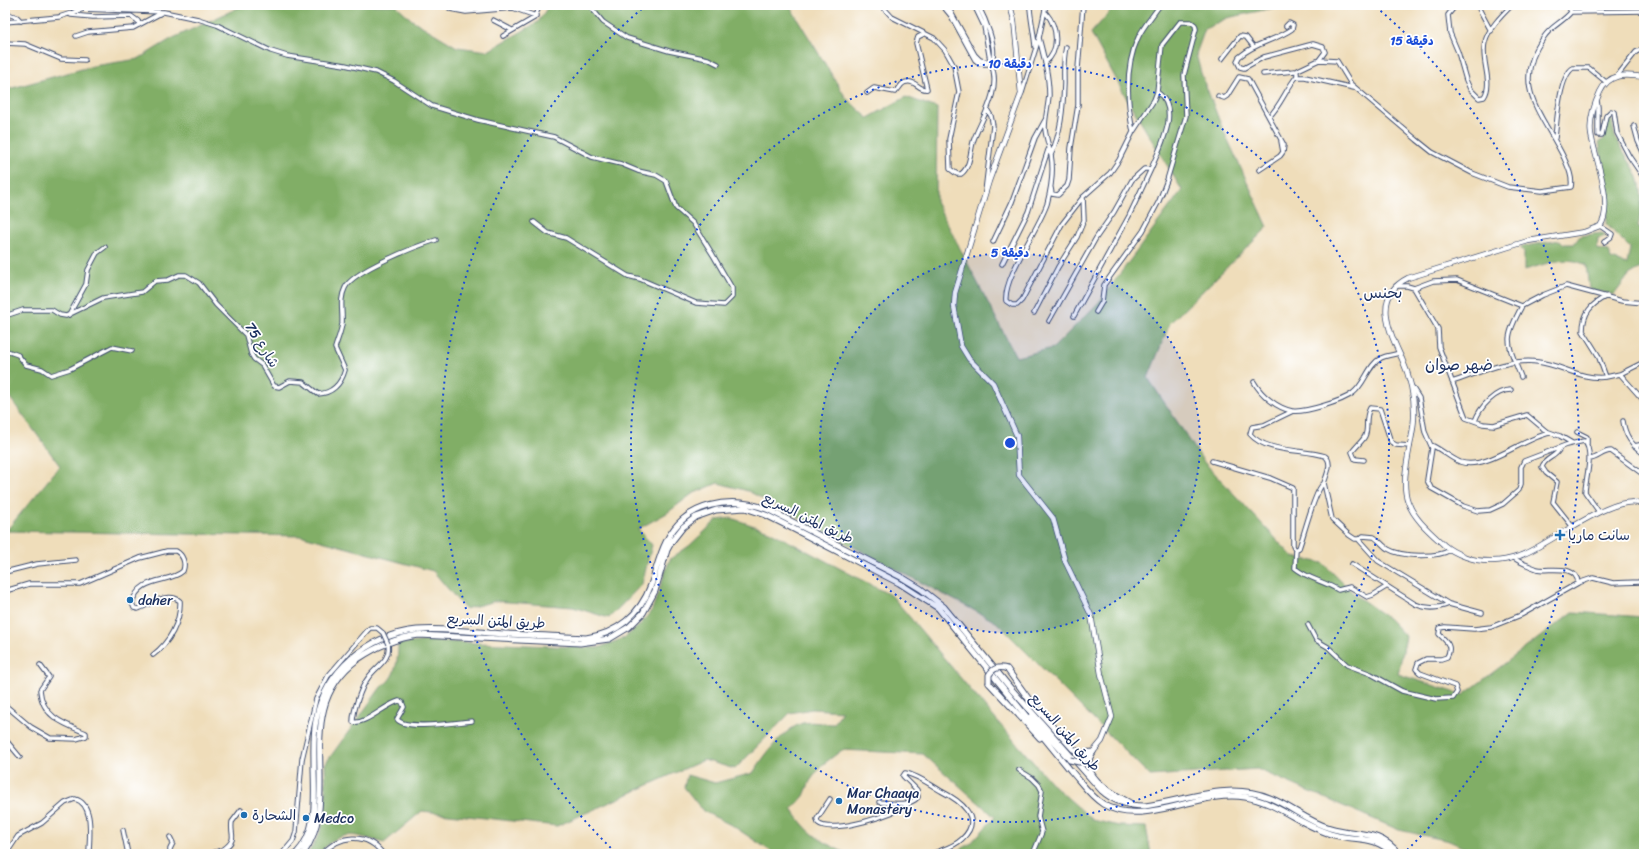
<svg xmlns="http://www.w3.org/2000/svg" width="1649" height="859" font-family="Sriracha,'Playpen Sans Arabic',sans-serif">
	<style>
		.forest { fill: #81ae66; stroke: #4e6e62 }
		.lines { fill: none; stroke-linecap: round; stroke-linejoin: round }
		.minor-casing { stroke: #3b496c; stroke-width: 5.5 }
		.major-casing { stroke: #3b496c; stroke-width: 6 }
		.highway-casing { stroke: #3b496c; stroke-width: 7 }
		.minor { stroke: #fff; stroke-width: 3.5 }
		.major { stroke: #fff; stroke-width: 4.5 }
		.highway { stroke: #fff; stroke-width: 5 }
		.minor-bridge-casing { stroke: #3b496c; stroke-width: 5.5; stroke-linecap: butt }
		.highway-bridge-casing { stroke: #3b496c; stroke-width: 7; stroke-linecap: butt }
		.minor-bridge { stroke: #fff; stroke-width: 3.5 }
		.highway-bridge { stroke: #fff; stroke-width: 5 }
		.ring { fill: none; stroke: #1d4ed8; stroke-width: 2; stroke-dasharray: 2 4 }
		.poi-dot { fill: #1f6fb2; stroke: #fff; stroke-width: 1.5 }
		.labels { text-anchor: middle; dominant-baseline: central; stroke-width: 3.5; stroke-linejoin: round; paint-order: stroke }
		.street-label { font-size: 14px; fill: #1b2f5e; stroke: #fff }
		.poi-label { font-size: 14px; fill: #1b2f5e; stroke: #fff; text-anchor: start }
		.quarter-label { font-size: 16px; fill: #1b2f5e; stroke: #fff }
		.centre { fill: #1d4ed8; stroke: #fff; stroke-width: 2 }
		.ring-label { font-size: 12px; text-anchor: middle; font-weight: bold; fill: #1d4ed8; stroke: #fff; stroke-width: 3.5; stroke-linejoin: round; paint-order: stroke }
	</style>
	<rect width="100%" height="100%" fill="#fff"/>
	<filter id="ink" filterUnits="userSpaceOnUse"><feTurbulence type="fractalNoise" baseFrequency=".025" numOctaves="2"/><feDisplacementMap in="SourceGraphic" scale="8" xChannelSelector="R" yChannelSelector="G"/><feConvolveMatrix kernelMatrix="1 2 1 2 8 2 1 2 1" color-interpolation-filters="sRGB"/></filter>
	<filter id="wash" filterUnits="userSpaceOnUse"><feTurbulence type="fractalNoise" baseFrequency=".012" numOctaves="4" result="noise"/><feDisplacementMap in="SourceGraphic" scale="16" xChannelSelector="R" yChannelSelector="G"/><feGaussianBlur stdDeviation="0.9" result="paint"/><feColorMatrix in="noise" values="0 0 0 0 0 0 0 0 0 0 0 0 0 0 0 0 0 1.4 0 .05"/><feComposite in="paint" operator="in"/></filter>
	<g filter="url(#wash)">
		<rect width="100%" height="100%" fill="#efddba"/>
		<!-- forest -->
		<path class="forest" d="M244 5H396L412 20 457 47 488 51 538 22 549 5H789L846 98 868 118 906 97 937 108 936 202 1016 357 1053 348 1099 302 1182 190 1128 101 1091 33 1116 5H1287L1227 18 1205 29 1196 54 1201 73 1221 125 1268 227 1170 323 1148 378 1204 462 1293 557 1323 563 1354 594 1389 619 1406 637 1398 674 1463 695 1573 612 1644 617V854H1478L1449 841 1399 830 1257 769 1150 776 996 622 748 491 718 483 692 494 667 513 638 529 652 545 642 584 609 618 573 607 495 601 465 609 433 571 303 536 6 531 60 466 5 391V344L9 334 5 326V90L93 66 138 59 171 39Z
			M1611 116C1613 126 1613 134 1618 143 1625 157 1637 169 1640 184 1643 199 1641 213 1638 228L1644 229V244L1641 251 1644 255V266L1629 275 1614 295 1589 289 1586 265C1565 254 1545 265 1524 270V252L1520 247 1560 240 1564 244H1574L1580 236 1601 233 1607 235 1598 239 1597 249 1608 251 1611 259 1627 264 1630 248 1606 224 1608 192 1599 142 1604 139 1608 119Z
			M731 518 769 531 892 596 990 713 1054 786 1093 820 1119 826 1146 827 1151 854H952L970 844 995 817 923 754 842 750 822 765 810 781 804 796 792 809C808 835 820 840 847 854H775L733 826 703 811 684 787 687 775 715 783 753 773C764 756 783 729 803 723 812 721 825 724 834 724L842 711 812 709 790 713 735 769 704 760 557 826 422 811 384 843C355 835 341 827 319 854H308L319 835 322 826 326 799 325 764 381 687C396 678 398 661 398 644L429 641 598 648 624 638 639 626 652 610 670 559 689 546 717 520Z"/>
	</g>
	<g filter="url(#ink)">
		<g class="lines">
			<defs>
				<path id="minor" d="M57 5 81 9 164 12 198 19 217 25 271 51 287 56 345 65 376 72 394 81 432 106 478 120 554 137 592 157 621 164 638 171 656 175 666 181 676 208 693 223 713 255 732 288V297L724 305 696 303 640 279 628 276 566 238 548 233 534 222
					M589 5 603 22 627 38 669 51 708 59 718 64
					M881 5 892 17 934 38 945 50 954 66 959 92 949 139 950 169 957 174H961C971 167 970 150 974 139 982 118 1002 89 991 64
					M942 5 951 16 975 60 980 64H988
					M947 5 975 55 980 60 988 62
					M974 5 984 26 990 60
					M978 5C985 18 998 48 992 62
					M1030 5C1029 10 1035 39 1035 47
					M1456 5 1448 15 1450 33 1458 52 1466 80 1470 89 1479 98 1484 97C1494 82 1480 60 1485 42 1488 29 1502 15 1512 5
					M1477 5 1491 31
					M450 9 466 12 513 8 536 16
					M1571 12 1644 11
					M5 13 17 17 21 21
					M71 15 93 17 131 16 138 21 139 25
					M493 20 512 30
					M5 22 59 17 96 5
					M1286 26 1289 23 1293 25 1292 29C1275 41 1256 42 1239 57L1237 61 1240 67 1244 68 1264 57 1313 44 1323 47 1325 52 1319 60 1298 70
					M76 36 88 32 133 28 163 12
					M503 36 534 18 540 5
					M1039 38C1044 57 1049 76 1049 95 1048 107 1045 117 1045 129 1046 138 1049 146 1051 155 1054 171 1051 189 1047 204 1039 228 1003 278 1006 301L1012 305H1017L1022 300 1062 224 1083 197 1110 173 1119 160 1133 132 1154 100 1157 92 1162 45 1180 22H1191L1195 25 1196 29 1184 75 1186 116 1167 180 1159 201 1143 231 1104 285 1102 302 1096 312
					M5 43 25 44 61 59 85 60
					M1222 59 1240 36 1246 37 1253 46
					M1319 60 1337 61 1351 84 1417 140 1432 152 1472 173 1508 187 1542 191 1571 187C1573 177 1568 167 1564 158 1543 114 1509 86 1544 37 1551 26 1563 22 1571 12L1568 5
					M1045 63C1060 51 1058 27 1046 13
					M1263 74 1295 71
					M1617 76 1636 52 1644 48
					M1296 77H1305L1354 88
					M867 93 874 88 895 92C900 90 900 82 907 82 915 80 920 91 927 89L916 43 918 37 924 34
					M1022 93 1039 38 1046 5
					M1218 96 1224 98 1227 96 1239 77 1248 79 1284 145 1283 152 1281 141
					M1597 101 1598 107V135H1602L1606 116 1611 111 1614 112 1617 133 1629 156 1644 178
					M1269 117C1281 105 1286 89 1297 76V73
					M1634 126 1638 141 1644 154
					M1133 132C1127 102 1125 66 1138 38 1142 28 1154 14 1160 5
					M1555 138C1557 121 1559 77 1573 68H1589L1606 82
					M1051 155C1061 132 1063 110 1064 84 1064 71 1063 60 1066 47
					M1259 170 1280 156 1283 152
					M1051 188 1052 194 1058 195 1067 186 1069 180 1071 148 1078 105V69L1083 5
					M985 192 993 126 991 116 988 111
					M1600 226 1612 234 1611 237 1604 242
					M993 242 1012 202 1035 138 1045 120
					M1002 264 1028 212 1048 150
					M1396 286H1407L1414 288 1438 329 1439 347 1466 418 1483 424 1494 425 1527 415 1546 431 1560 436 1572 443
					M1414 288 1433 281 1457 280 1522 306 1543 295 1566 286 1622 301 1644 303
					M1607 296C1591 304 1583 313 1583 331L1598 355 1606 377 1620 374 1644 362
					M1034 313 1058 267 1077 237 1084 220 1083 197
					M69 315 86 284 88 270 97 253 105 247
					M5 316 23 310H52L60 315 66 316 103 298 142 292 155 281 168 280 179 275H186L199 283 216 305 246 335 251 354 254 359 262 365 274 386 279 387 290 381 303 382 318 394C333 393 341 384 345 370L335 348C337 341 341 332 342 324 343 312 339 300 345 288 352 271 417 246 436 240
					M1074 316 1129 216 1151 169
					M1049 321 1096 238 1114 212 1132 180 1144 169H1151C1160 147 1182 109 1157 92
					M5 348 7 351 18 355 26 365 42 369 51 375 70 369 112 347 132 351
					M1620 374 1644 401
					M1521 377C1507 341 1503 341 1522 306
					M1254 382C1261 395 1277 408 1292 411 1304 413 1343 401 1353 393 1365 384 1368 365 1381 358 1387 355 1394 355 1399 353
					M1452 382C1479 373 1509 358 1538 362 1562 365 1581 380 1606 377
					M1412 387 1419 398 1425 432 1432 448 1427 480 1431 488 1463 506 1478 511 1490 510 1503 504 1519 490 1521 484V467L1524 461 1566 445 1584 441C1595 451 1585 481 1585 492L1599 512
					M1293 411 1264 425 1252 427 1250 434C1266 453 1304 449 1325 456 1333 462 1327 474 1324 483
					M1475 421C1480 407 1495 390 1511 390
					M1623 421C1625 436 1632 445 1644 454
					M1577 432 1587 437V444
					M1431 445C1441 449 1450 458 1460 462 1486 471 1523 438 1550 433
					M1634 446 1644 444
					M1560 448C1556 458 1545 457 1542 467L1546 473 1557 482 1553 502 1572 526
					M1589 459C1598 459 1602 451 1611 451L1644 475
					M1364 460 1355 459 1352 452C1356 446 1362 442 1365 436 1369 427 1364 419 1370 408L1380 409 1391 442 1396 445 1410 446
					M1212 461 1270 478 1293 488V546L1295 550 1299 548C1304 535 1315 489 1324 483L1332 519 1349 535 1355 539H1359
					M1296 550 1295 568C1308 579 1324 581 1338 590L1350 587 1367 597 1373 595 1386 587
					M1352 564 1415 604C1426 609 1438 609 1449 604L1378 561 1359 540 1363 536 1374 537C1379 540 1383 546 1388 549 1401 557 1438 558 1450 550
					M5 572 37 564 76 560
					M1578 583 1593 578 1613 583 1639 582 1644 578
					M5 591 29 584H80L140 558 167 551H176C183 555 186 563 183 571 169 584 140 575 132 603L134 608 138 609C149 605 168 591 180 601 181 622 169 643 153 655
					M1449 604 1482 613
					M1308 625 1316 640 1328 647 1347 665 1371 674 1402 691 1436 699 1453 698 1457 692 1455 686 1420 673 1416 669 1418 663 1426 659H1441L1447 657C1453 646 1446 641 1439 634L1440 628 1445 627 1474 629 1491 627 1521 615 1578 583C1577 563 1547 572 1537 569 1530 566 1520 563 1514 558
					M388 644C391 661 376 666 368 678 361 687 353 711 353 722 365 725 386 704 399 701L402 702 404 707 397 719C404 731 458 722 472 721
					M5 705 31 727 50 738 76 739 86 736V733C64 724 42 717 40 690L49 677 40 665
					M5 739 20 757
					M1019 770 1032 778 1039 785 1042 791 1038 817 1042 832 1033 854
					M830 799 817 819 818 823C832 835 897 814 910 803
					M879 802C891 803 910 807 918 797L917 790 903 776 905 773C917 775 931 785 941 791 959 800 985 818 962 839 954 847 941 850 932 854
					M123 830 128 854
					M170 837 173 843 170 849V854
					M224 849C238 838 230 836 232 822L241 810
					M6 854 18 836 42 823 65 803 75 799C95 804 89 838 89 854
					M209 854 224 849 236 854
					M282 854 293 841 296 832 302 759 316 699 328 676 367 631 370 628H377L383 633
					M322 854C339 835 366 831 383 854"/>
				<path id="major" d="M1010 5 1014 20 1021 94 989 181 955 293 954 306 961 346 969 359 993 383 1017 436 1019 475 1053 518 1065 561 1091 615 1101 674 1112 717 1102 741 1093 752
					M1644 77C1625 74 1609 73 1600 92 1594 105 1589 120 1591 134 1594 155 1615 206 1600 226L1584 232 1528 241 1408 278C1372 296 1389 331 1402 359 1410 377 1415 398 1414 418 1413 442 1399 479 1408 502 1414 519 1431 533 1444 545 1451 551 1458 554 1466 557 1482 563 1502 562 1519 556 1547 547 1617 489 1644 505"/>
				<path id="highway" d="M1007 669 1033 705 1073 749 1081 753 1093 752
					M989 683 1040 738
					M1031 716 1070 760
					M1093 752C1076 775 1114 794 1130 803
					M296 854C319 830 314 796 314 765 314 750 313 735 316 720 325 671 368 635 417 630 441 628 466 631 489 633 522 635 554 636 586 638 617 634 640 615 651 585 656 571 659 556 666 542 685 502 731 495 769 510L903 578 921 589 944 607 1012 690 1102 791C1114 802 1128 806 1145 806 1188 800 1227 781 1270 798 1291 806 1308 822 1330 828 1357 836 1379 829 1399 854
					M303 854C345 795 287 711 358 659 377 646 396 638 419 635L580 643 609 639 629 627 643 613 655 591 667 550 672 541 683 527 696 517 716 510 745 508 766 515 784 524 899 583 938 608 1071 771C1081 782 1090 796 1103 804 1144 829 1199 789 1245 797 1278 802 1302 827 1334 835 1355 841 1377 835 1392 854"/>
			</defs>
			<!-- minor casing -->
			<use href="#minor" class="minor-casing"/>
			<!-- major casing -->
			<use href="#major" class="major-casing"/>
			<!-- highway casing -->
			<use href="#highway" class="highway-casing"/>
			<!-- minor -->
			<use href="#minor" class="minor"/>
			<!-- major -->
			<use href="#major" class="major"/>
			<!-- highway -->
			<use href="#highway" class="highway"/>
			<defs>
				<path id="minor-bridge" d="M383 633 388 644"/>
				<path id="highway-bridge" d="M989 683V675C993 668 1000 666 1007 669
					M1070 760 1079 762 1086 759"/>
			</defs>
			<!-- minor-bridge casing -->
			<use href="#minor-bridge" class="minor-bridge-casing"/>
			<!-- highway-bridge casing -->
			<use href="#highway-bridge" class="highway-bridge-casing"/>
			<!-- minor-bridge -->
			<use href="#minor-bridge" class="minor-bridge"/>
			<!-- highway-bridge -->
			<use href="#highway-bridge" class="highway-bridge"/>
		</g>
	</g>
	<!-- distance rings -->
	<circle cx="1010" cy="443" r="190" fill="#1d4ed8" fill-opacity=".12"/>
	<g class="ring">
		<circle cx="1010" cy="443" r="190"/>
		<circle cx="1010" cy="443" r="379"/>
		<path d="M615 852A569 569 0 0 1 644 7M1376 7A569 569 0 0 1 1405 852"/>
	</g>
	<!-- markers -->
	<g class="poi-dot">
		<path d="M1558 529h4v4h4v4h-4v4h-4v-4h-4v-4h4z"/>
		<circle cx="130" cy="600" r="4"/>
		<circle cx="839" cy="801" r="4"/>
		<circle cx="244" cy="815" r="4"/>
		<circle cx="306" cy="818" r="4"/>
	</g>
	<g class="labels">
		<!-- street labels -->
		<g class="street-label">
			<text transform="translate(262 345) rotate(58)">شارع 75</text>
			<text transform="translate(808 518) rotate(26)">طريق المتن السريع</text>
			<text transform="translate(496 621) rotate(3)">طريق المتن السريع</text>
			<text transform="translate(1065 732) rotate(49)">طريق المتن السريع</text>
		</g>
		<!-- poi labels -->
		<g class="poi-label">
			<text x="1568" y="535">سانت ماريا</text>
			<text x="138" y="600">daher</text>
			<text x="847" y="793">Mar Chaaya<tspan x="847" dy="16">Monastery</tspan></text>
			<text x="252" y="815">الشحارة</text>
			<text x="314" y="818">Medco</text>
		</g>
		<!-- quarter labels -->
		<g class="quarter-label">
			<text x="1383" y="292">بحنس</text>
			<text x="1459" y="364">ضهر صوان</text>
		</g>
	</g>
	<circle cx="1010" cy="443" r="6" class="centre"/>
	<g class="ring-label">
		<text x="1412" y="45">15 دقيقة</text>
		<text x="1010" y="68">10 دقيقة</text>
		<text x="1010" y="257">5 دقيقة</text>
	</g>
	<!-- margin -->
	<rect width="1649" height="859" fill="none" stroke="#fff" stroke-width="20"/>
</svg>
